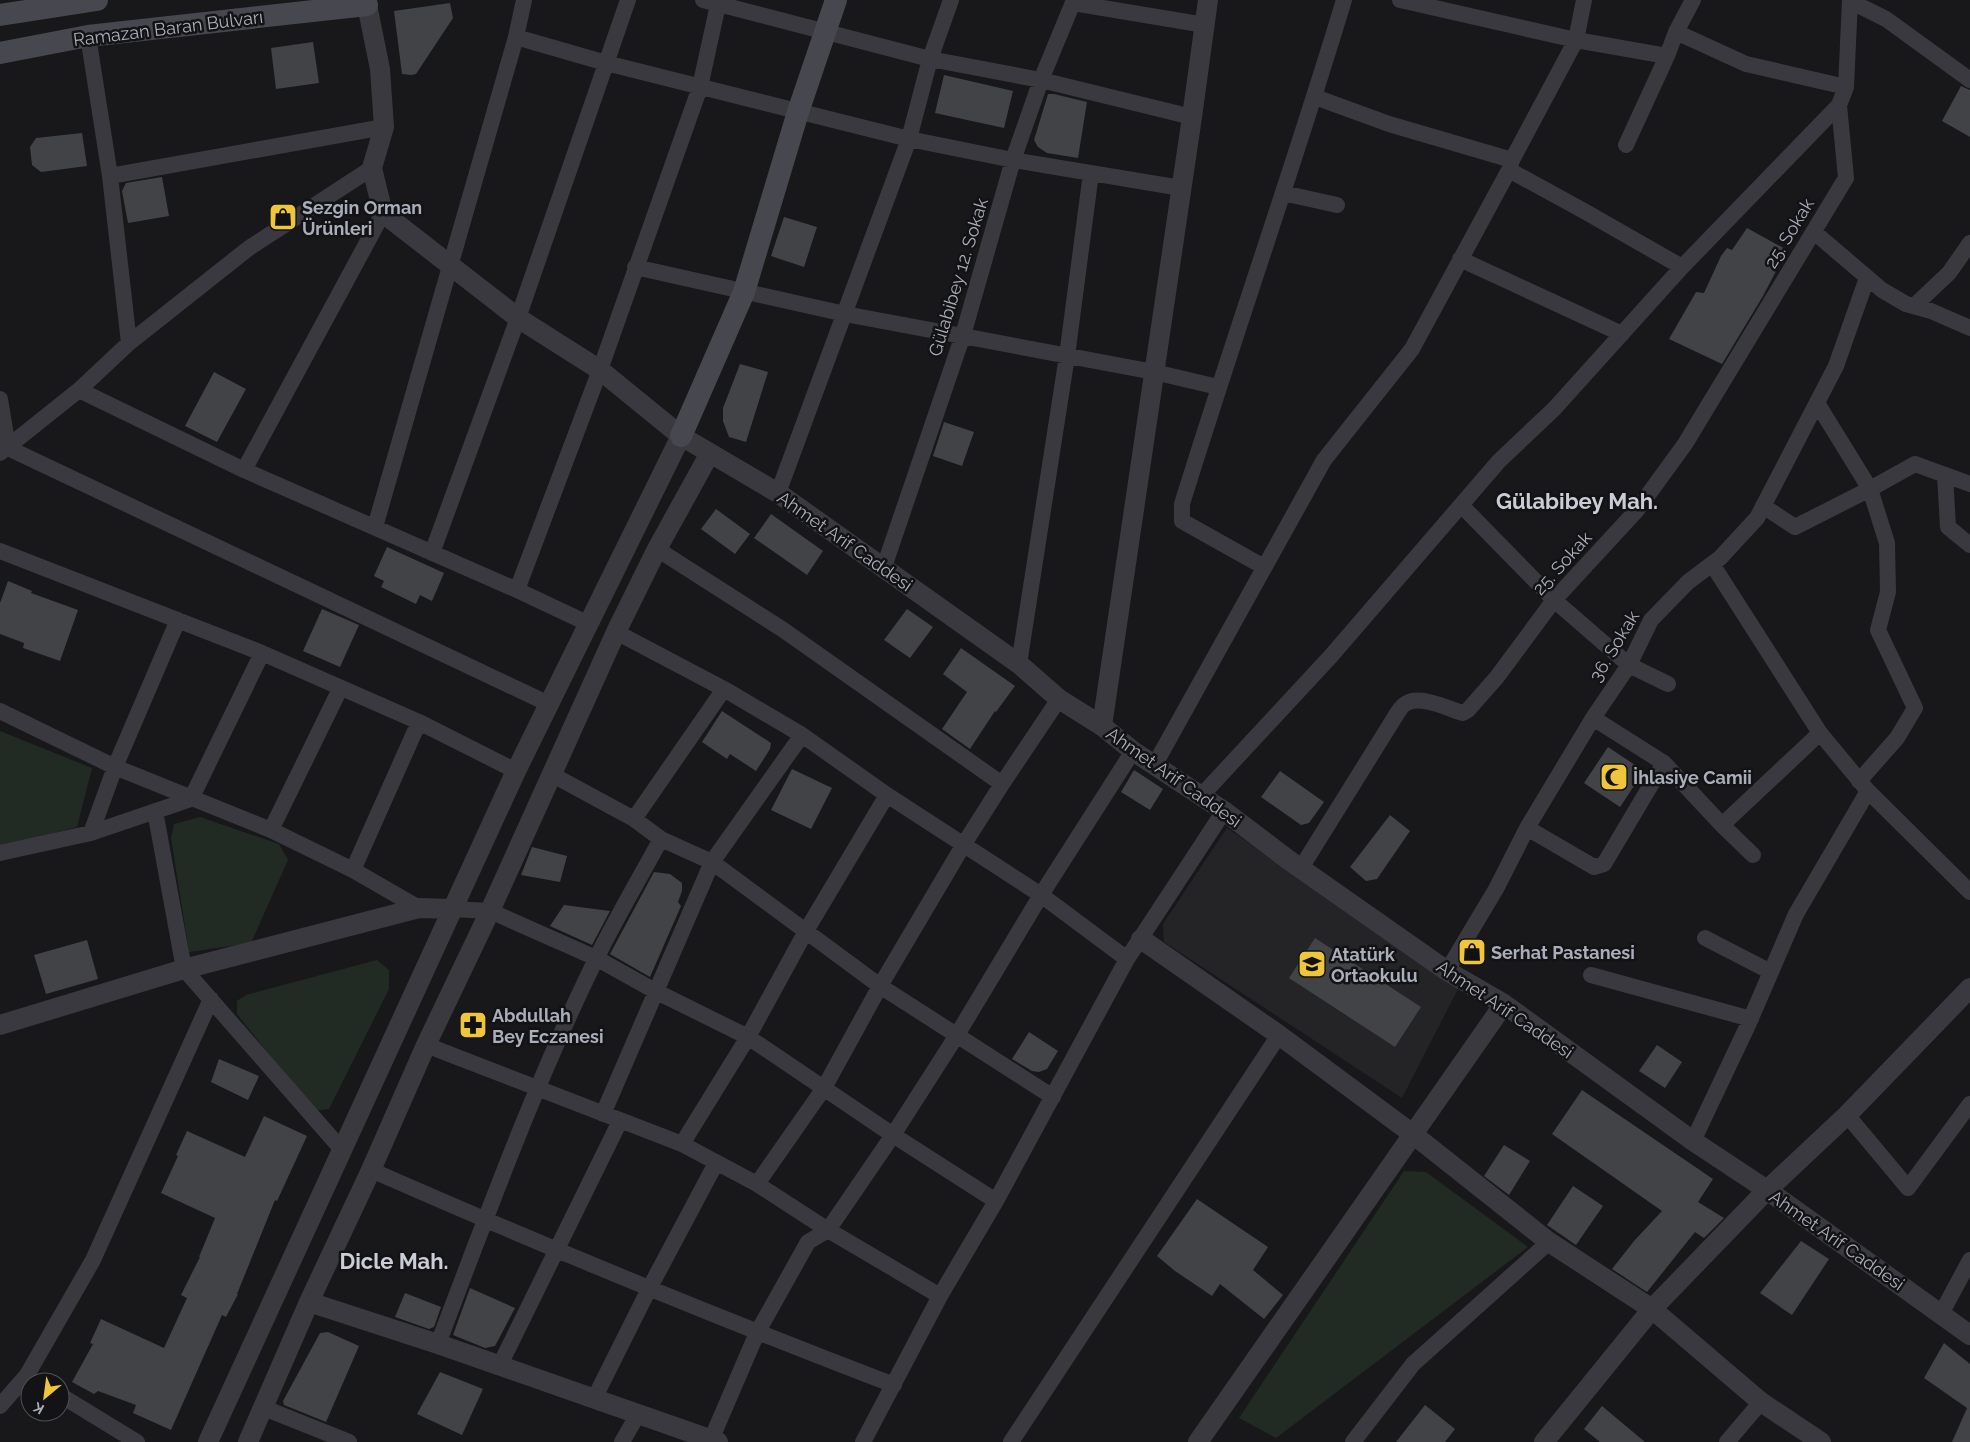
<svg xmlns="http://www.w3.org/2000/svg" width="1970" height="1442" font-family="Raleway,sans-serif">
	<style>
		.built { fill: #242427 }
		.green { fill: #222a24 }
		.building { fill: #424347 }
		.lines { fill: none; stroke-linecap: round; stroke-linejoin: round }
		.minor { stroke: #39393f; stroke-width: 16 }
		.tertiary { stroke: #39393f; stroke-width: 20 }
		.secondary { stroke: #47484f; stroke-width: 22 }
		.labels { text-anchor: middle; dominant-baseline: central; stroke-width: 5; stroke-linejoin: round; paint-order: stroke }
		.street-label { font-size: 18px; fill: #aaaeba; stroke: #131315 }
		.poi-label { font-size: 18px; font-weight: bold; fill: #aaaeba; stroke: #131315; text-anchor: start }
		.district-label { font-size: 22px; font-weight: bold; fill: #cbcdd6; stroke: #131315 }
	</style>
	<rect width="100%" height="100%" fill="#18181a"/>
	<!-- built -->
	<path class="built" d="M1227 828 1459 987 1402 1098 1164 942 1163 924Z"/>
	<!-- green -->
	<path class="green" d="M0 731 92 768 77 827 0 848Z
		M200 817 279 844 288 860 251 943 189 952 171 838 174 824Z
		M377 960 389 970V989L329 1109 314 1111 237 1014V1001L246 995Z
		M1404 1171 1426 1172 1528 1247 1276 1438 1239 1418Z"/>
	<!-- building -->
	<path class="building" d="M450 3 453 18 416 74 411 75 402 74 394 11Z
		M313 42 319 83 276 89 271 48Z
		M944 75 1013 91 1004 128 935 113Z
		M1961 86 1970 90V137L1942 121Z
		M1048 94H1054L1087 102 1078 158 1047 153 1038 147 1034 140Z
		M82 133 87 166 41 172 32 165 30 147 36 138Z
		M162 177 169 216 128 223 122 191 126 183Z
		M784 217 817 227 804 267 771 256Z
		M1747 228 1787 250 1763 296 1722 364 1669 339 1696 292 1704 293 1721 256 1727 248 1732 250Z
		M740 364 768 372 746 442 729 437 723 421V408Z
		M214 372 246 389 217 442 185 426Z
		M944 422 974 432 962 466 933 456Z
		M716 509 750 534 735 554 701 529Z
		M771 514 823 551 807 575 754 538Z
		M387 547 444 573 432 601 420 595 416 604 381 587 384 581 374 576Z
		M8 581 32 591 31 593 78 610 60 661 23 648 24 643 0 634V603Z
		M322 609 359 625 340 667 303 651Z
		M907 609 933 627 910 658 884 640Z
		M961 648 1015 686 996 712 995 711 970 749 942 729 967 692 943 674Z
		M722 711 771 743 770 749 756 771 730 754 727 759 702 742Z
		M1608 747 1644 771 1620 807 1584 783Z
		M792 769 832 788 811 829 771 810Z
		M1134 770 1163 789 1150 810 1121 792Z
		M1280 771 1324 802 1309 823 1301 825 1261 797Z
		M1390 815 1410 831 1377 879 1366 881 1350 867Z
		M532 847 567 856 560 882 521 875Z
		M654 872 670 874 682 883V891L678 902 681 906 650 977 610 954Z
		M564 905 610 911 592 945 550 926Z
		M1315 938 1421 1007 1395 1047 1289 978Z
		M87 940 98 979 46 994 34 955Z
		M1029 1032 1058 1051 1047 1069 1039 1072 1032 1071 1012 1059Z
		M1657 1045 1682 1062 1665 1088 1639 1071Z
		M219 1059 259 1076 248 1100 211 1082Z
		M1582 1090 1713 1179 1698 1202 1724 1218 1704 1238 1695 1232 1647 1292 1612 1269 1634 1241 1662 1211 1552 1134Z
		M264 1116 307 1136 277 1201 275 1200 237 1294H238L226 1317 222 1315 171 1430 133 1413 136 1405 98 1391 94 1394 72 1382 93 1344 90 1343 101 1319 164 1348 187 1298 181 1295 200 1257H199L215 1218 161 1193 178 1156 176 1155 187 1131 245 1157Z
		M1504 1145 1530 1161 1509 1195 1484 1176Z
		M1573 1186 1603 1206 1576 1245 1547 1225Z
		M1197 1199 1268 1247 1253 1270 1283 1295 1264 1319 1220 1284 1212 1296 1175 1271 1157 1256Z
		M1801 1241 1829 1259 1792 1315 1760 1293Z
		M470 1288 515 1308 495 1346 485 1348 453 1335Z
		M405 1293 441 1307 434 1327 429 1329 395 1317Z
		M328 1332 359 1346 326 1422 284 1405 283 1401 320 1333Z
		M1944 1343 1970 1364V1442H1952L1967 1408 1924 1378Z
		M440 1372 483 1389 462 1435 417 1414Z
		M1425 1405 1455 1429 1445 1442H1396Z
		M1602 1406 1645 1442H1600L1584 1429Z"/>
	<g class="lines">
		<!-- minor -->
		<path class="minor" d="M703 0 930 59 1041 80 1192 117
			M1400 0 1576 40 1667 56
			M1850 1 1886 19 1970 80
			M1073 3 1205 25
			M1676 32 1746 64 1846 87
			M88 36 110 176 129 343
			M516 37 606 63 909 139 1013 160 1181 188
			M1315 97 1389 124 1512 160
			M1626 145 1667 56 1676 32 1693 0
			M1509 170 1584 211 1682 267
			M110 176 384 127
			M1283 193 1337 205
			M1814 232 1882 290 1906 304 1931 311 1970 328
			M1460 259 1622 334
			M635 267 845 314 1154 372 1218 387
			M1914 306 1949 273 1970 243
			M79 390 244 470 517 590 587 623
			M0 399 8 448 549 704
			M1817 403 1870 489 1887 543 1888 592 1878 630 1915 708 1897 738 1859 781
			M0 453 79 390 129 343 249 248 372 168
			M244 470 383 213
			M1945 475 1948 527 1970 545
			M778 493 909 139 930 59 951 0
			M1461 505 1554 600 1629 665 1668 684
			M1763 506 1795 527 1870 489 1915 464 1970 484
			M375 527 516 37 524 0
			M657 549 782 629 1002 784
			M0 551 262 653 419 722 516 771
			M432 553 518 318 628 0
			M1712 564 1820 733 1868 791 1970 892
			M884 567 963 335 1013 160 1041 80 1074 0
			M1264 567 1182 521V504C1234 336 1293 169 1344 0
			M517 590 600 370 700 87 719 0
			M616 632 724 689 802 735 887 795 1041 895 1127 959
			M1019 664 1067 356 1091 173
			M0 711 115 767 271 830 353 870 419 908
			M1593 718 1664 763 1722 825 1820 733
			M1154 766 1324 460 1412 349 1509 170 1512 160 1576 40 1584 0
			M551 774 634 819 661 839 712 862 880 986 1053 1097
			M1202 795 1331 656 1499 461 1554 409 1682 267 1839 105 1846 87 1850 0
			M155 811 184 969 343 1151
			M634 819 724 689
			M1722 825 1753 855
			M1527 828 1594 867 1604 864 1664 763
			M271 830 340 689
			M91 833 115 767 178 620
			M0 853 91 833 191 799 262 653
			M1301 868 1398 712C1400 709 1404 704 1407 703 1421 695 1449 709 1463 713L1468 710 1497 677 1554 600 1637 510 1685 444 1846 178 1839 105
			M353 870 419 722
			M452 909 490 911 596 958 655 991 748 1037 893 1135 996 1201
			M1705 938 1771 972
			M1447 971 1496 889 1527 828 1593 718 1629 665 1651 620 1688 582 1720 558 1757 518 1836 366 1867 278
			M1591 975 1751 1019
			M426 1045 682 1144 757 1184 828 1230 940 1296
			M603 1114 712 862 802 735
			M1847 1115 1908 1188 1970 1104
			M1693 1141 1748 1025 1796 914 1868 791
			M682 1144 748 1037 806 931 887 795
			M371 1170C544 1246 718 1318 894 1385
			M757 1184 824 1088 880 986 964 844 1002 784 1059 699
			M1941 1314 1970 1260
			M438 1344C487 1215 535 1083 596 959 616 918 639 879 661 839
			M499 1367 620 1121
			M60 1395 137 1442
			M594 1399 649 1289 716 1163
			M0 1406 27 1375 93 1260 211 999
			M264 1408 349 1442
			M711 1440 757 1333 808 1242 828 1230 893 1135 957 1035 1041 895 1133 751
			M622 1442 638 1414
			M863 1442 940 1296 996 1201 1127 959 1224 811
			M1011 1442 1279 1035
			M1353 1442 1413 1364 1549 1242
			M1727 1442 1761 1402"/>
		<!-- tertiary -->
		<path class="tertiary" d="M366 0 380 69 384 127 372 168 383 213 518 318 600 370 681 436 778 493 1019 664 1059 699 1102 726 1133 751 1224 811 1290 861 1447 971 1504 1004 1693 1141 1767 1190 1970 1335
			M1102 726 1192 117 1208 0
			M1141 939 1279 1035 1414 1135 1549 1242 1652 1309 1761 1402 1821 1442
			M0 1025 184 969 419 908 452 909
			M309 1302 438 1344 718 1442
			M208 1442 516 771 681 436
			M248 1442 309 1302 371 1170 426 1045 490 911 616 632 657 549 710 453
			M1198 1442 1504 1004
			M1544 1442 1652 1309 1767 1190 1847 1115 1970 988"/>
		<!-- secondary -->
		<path class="secondary" d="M0 15 97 0
			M0 53 88 36 367 5
			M681 436 744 292 798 112 836 0"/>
	</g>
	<!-- icons -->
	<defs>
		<symbol id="shop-square" viewBox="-11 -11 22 22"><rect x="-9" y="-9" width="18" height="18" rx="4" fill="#efc53b" stroke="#131315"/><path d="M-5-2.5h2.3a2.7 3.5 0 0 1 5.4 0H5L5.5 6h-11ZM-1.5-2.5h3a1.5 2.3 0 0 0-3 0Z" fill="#111"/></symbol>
		<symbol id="mosque-square" viewBox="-11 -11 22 22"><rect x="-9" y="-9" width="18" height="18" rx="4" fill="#efc53b" stroke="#131315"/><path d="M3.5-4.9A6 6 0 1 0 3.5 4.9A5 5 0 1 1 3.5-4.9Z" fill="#111"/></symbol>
		<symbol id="school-square" viewBox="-11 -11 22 22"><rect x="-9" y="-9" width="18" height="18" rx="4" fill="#efc53b" stroke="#131315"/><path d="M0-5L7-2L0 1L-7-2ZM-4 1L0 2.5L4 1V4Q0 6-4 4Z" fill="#111"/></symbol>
		<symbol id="pharmacy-square" viewBox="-11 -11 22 22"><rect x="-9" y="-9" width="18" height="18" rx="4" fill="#efc53b" stroke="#131315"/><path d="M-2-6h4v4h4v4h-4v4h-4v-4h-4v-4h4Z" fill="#111"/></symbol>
	</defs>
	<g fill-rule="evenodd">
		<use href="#shop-square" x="267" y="201" width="32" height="32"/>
		<use href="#mosque-square" x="1598" y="761" width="32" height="32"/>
		<use href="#shop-square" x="1456" y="936" width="32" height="32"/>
		<use href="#school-square" x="1296" y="948" width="32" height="32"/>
		<use href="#pharmacy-square" x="457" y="1009" width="32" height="32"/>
	</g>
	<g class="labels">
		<!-- street labels -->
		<g class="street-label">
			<text transform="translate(168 28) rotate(-7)">Ramazan Baran Bulvarı</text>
			<text transform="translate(1789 233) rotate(-59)">25. Sokak</text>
			<text transform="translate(958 277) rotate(-73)">Gülabibey 12. Sokak</text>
			<text transform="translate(845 541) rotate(35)">Ahmet Arif Caddesi</text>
			<text transform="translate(1562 563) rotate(-48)">25. Sokak</text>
			<text transform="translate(1614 646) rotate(-59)">36. Sokak</text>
			<text transform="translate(1174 777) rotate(35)">Ahmet Arif Caddesi</text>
			<text transform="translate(1505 1009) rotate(34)">Ahmet Arif Caddesi</text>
			<text transform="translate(1837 1240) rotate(35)">Ahmet Arif Caddesi</text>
		</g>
		<!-- poi labels -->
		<g class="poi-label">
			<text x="302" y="207">Sezgin Orman<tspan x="302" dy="21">Ürünleri</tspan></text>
			<text x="1633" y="777">İhlasiye Camii</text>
			<text x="1491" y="952">Serhat Pastanesi</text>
			<text x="1331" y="954">Atatürk<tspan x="1331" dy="21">Ortaokulu</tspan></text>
			<text x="492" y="1015">Abdullah<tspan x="492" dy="21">Bey Eczanesi</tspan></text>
		</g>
		<!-- district labels -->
		<g class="district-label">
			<text x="1577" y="501">Gülabibey Mah.</text>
			<text x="394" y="1261">Dicle Mah.</text>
		</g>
	</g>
	<!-- north arrow -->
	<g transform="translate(45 1397) rotate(209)"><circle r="24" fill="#131315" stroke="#4f5157"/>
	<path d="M0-4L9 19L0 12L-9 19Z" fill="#efc53b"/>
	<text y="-8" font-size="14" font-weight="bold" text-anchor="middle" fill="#aaaeba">K</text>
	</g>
</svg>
